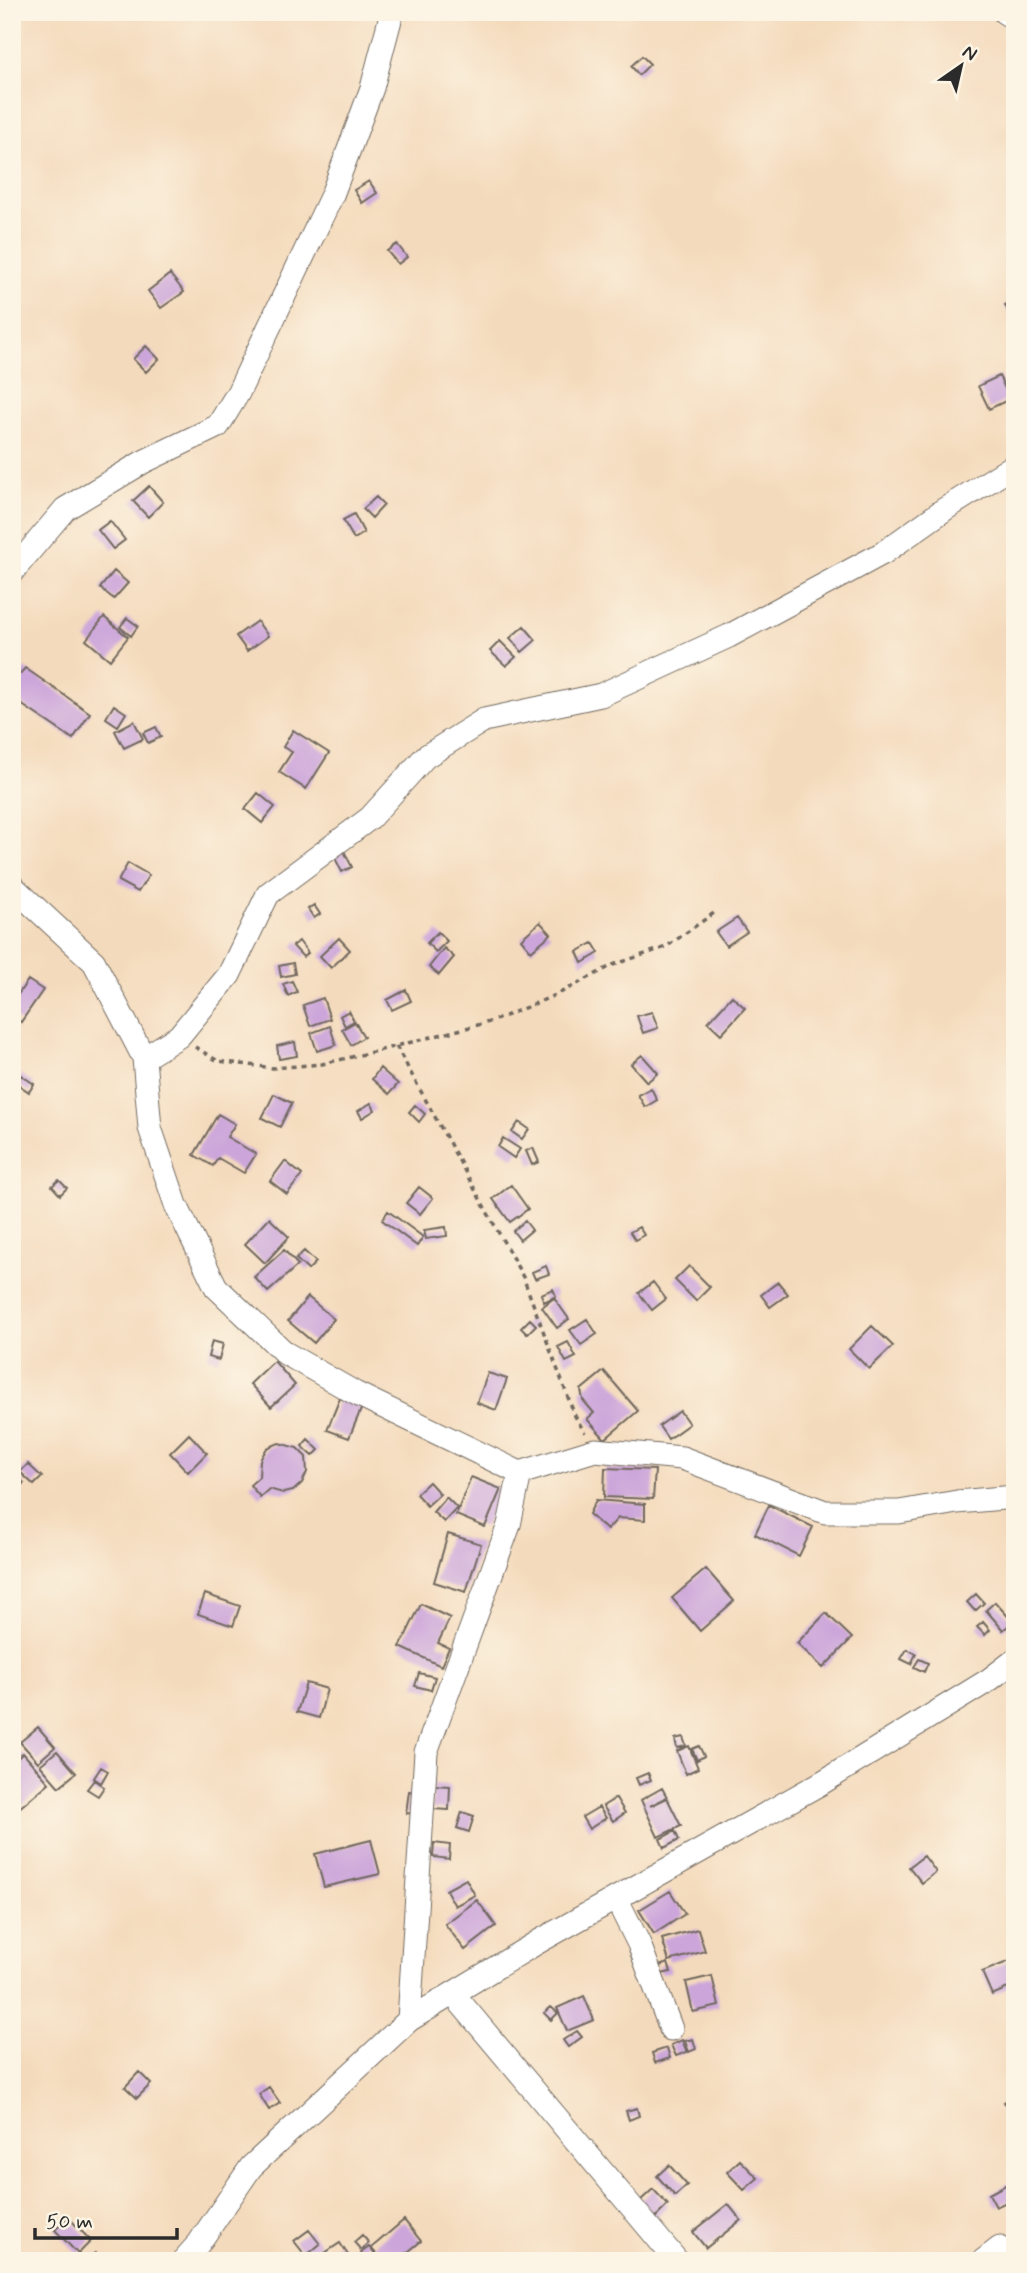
<svg xmlns="http://www.w3.org/2000/svg" width="1027" height="2273" font-family="Mynerve,sans-serif">
	<style>
		.building { fill: #cca6da }
		.lines { fill: none; stroke-linecap: round; stroke-linejoin: round }
		.street-casing { stroke: #71685e; stroke-width: 25 }
		.path { stroke: #71685e; stroke-width: 3.5; stroke-dasharray: 5 5; stroke-linecap: butt }
		.street { stroke: #fff; stroke-width: 23 }
	</style>
	<rect width="100%" height="100%" fill="#fcf5e5"/>
	<filter id="ink" filterUnits="userSpaceOnUse"><feTurbulence type="fractalNoise" baseFrequency=".0143" numOctaves="2"/><feDisplacementMap in="SourceGraphic" scale="14" xChannelSelector="R" yChannelSelector="G"/><feConvolveMatrix kernelMatrix="1 2 1 2 8 2 1 2 1" color-interpolation-filters="sRGB"/></filter>
	<filter id="wash" filterUnits="userSpaceOnUse"><feTurbulence type="fractalNoise" baseFrequency=".00686" numOctaves="4" result="noise"/><feDisplacementMap in="SourceGraphic" scale="28" xChannelSelector="R" yChannelSelector="G"/><feGaussianBlur stdDeviation="1.57" result="paint"/><feColorMatrix in="noise" values="0 0 0 0 0 0 0 0 0 0 0 0 0 0 0 0 0 1.4 0 .05"/><feComposite in="paint" operator="in"/></filter>
	<g filter="url(#wash)">
		<rect width="100%" height="100%" fill="#f4dabc"/>
		<g id="blocks">
			<!-- building -->
			<path class="building" d="M642 56 650 64 639 75 631 66Z
				M369 181 377 193 362 203 354 190Z
				M397 244 407 257 398 264 387 251Z
				M170 274 184 292 161 308 148 291Z
				M1015 300V319L1012 320 1005 305Z
				M146 346 159 359 146 372 133 359Z
				M999 376 1010 399 989 409 978 386Z
				M149 486 163 502 148 517 133 501Z
				M376 497 384 505 372 518 363 509Z
				M354 514 364 533 354 539 343 520Z
				M110 521 125 540 113 549 98 530Z
				M114 571 128 583 114 599 100 588Z
				M104 617 128 637 110 660 86 640Z
				M127 618 138 626 131 636 120 627Z
				M257 621 268 636 247 651 236 636Z
				M524 626 536 640 522 652 510 638Z
				M500 641 516 657 506 666 490 651Z
				M25 668 90 713 73 739 12 698V669L20 674Z
				M114 705 126 713 118 726 106 718Z
				M134 721 143 739 124 748 115 731Z
				M156 727 161 737 148 743 143 733Z
				M293 730 329 753 306 789 279 772 292 752 283 747Z
				M258 793 275 807 262 823 245 809Z
				M344 851 352 867 342 872 334 856Z
				M128 863 149 875 138 892 118 881Z
				M314 905 320 914 314 918 308 909Z
				M737 918 747 932 726 946 716 932Z
				M540 922 551 934 531 951 521 939Z
				M438 932 447 941 436 952 427 943Z
				M339 938 350 950 331 968 320 956Z
				M299 941 308 953 303 957 293 946Z
				M593 943 599 953 582 963 577 952Z
				M444 948 454 957 439 975 429 967Z
				M293 963 295 974 281 977 279 966Z
				M28 980 43 990 21 1022 12 1016V1003Z
				M292 981 297 992 288 996 283 984Z
				M406 990 411 1001 392 1010 387 1000Z
				M732 996 745 1008 721 1034 708 1022Z
				M323 998 330 1019 310 1026 303 1005Z
				M349 1011 354 1021 345 1026 340 1016Z
				M652 1012 658 1028 643 1033 637 1016Z
				M355 1022 364 1037 351 1045 342 1029Z
				M330 1026 336 1045 317 1051 311 1033Z
				M295 1042 297 1056 279 1059 277 1046Z
				M642 1055 658 1073 647 1082 631 1064Z
				M380 1068 398 1084 389 1094 372 1079Z
				M21 1075 34 1084 29 1092 16 1083Z
				M651 1088 657 1100 645 1107 638 1095Z
				M274 1094 292 1103 280 1127 262 1118Z
				M371 1103 375 1110 362 1118 358 1111Z
				M415 1105 425 1114 419 1122 409 1112Z
				M218 1114 235 1124 227 1137 256 1154 244 1173 218 1158 213 1166 194 1155Z
				M519 1122 529 1129 522 1139 512 1132Z
				M503 1138 520 1149 514 1158 498 1147Z
				M533 1148 539 1162 532 1165 526 1151Z
				M285 1161 302 1175 287 1194 270 1181Z
				M59 1180 67 1188 60 1195 52 1186Z
				M511 1185 528 1209 510 1222 493 1199Z
				M419 1187 433 1198 420 1214 406 1203Z
				M388 1211 423 1237 417 1246 382 1220Z
				M269 1218 289 1237 265 1263 245 1244Z
				M525 1221 532 1230 520 1240 513 1231Z
				M446 1227 447 1236 426 1239 424 1230Z
				M639 1227 644 1235 635 1240 630 1232Z
				M284 1250 298 1265 268 1292 254 1277Z
				M304 1251 316 1262 308 1270 296 1259Z
				M546 1266 549 1274 535 1279 532 1272Z
				M689 1266 710 1287 696 1301 675 1280Z
				M653 1282 666 1299 652 1310 639 1293Z
				M778 1282 788 1294 770 1307 761 1295Z
				M553 1289 556 1296 544 1302 541 1294Z
				M308 1297 334 1319 314 1343 288 1321Z
				M554 1298 569 1319 557 1328 542 1307Z
				M530 1319 536 1325 527 1334 521 1328Z
				M587 1319 597 1334 581 1345 570 1330Z
				M872 1326 893 1346 869 1369 849 1349Z
				M212 1341 223 1344 219 1360 208 1357Z
				M568 1342 576 1357 566 1362 558 1347Z
				M274 1361 295 1385 271 1407 250 1384Z
				M604 1371 638 1411 605 1439 587 1419 594 1413 583 1400 581 1390Z
				M488 1373 507 1379 496 1410 477 1403Z
				M340 1398 362 1407 349 1438 327 1430Z
				M680 1411 689 1424 668 1439 659 1426Z
				M189 1434 207 1453 188 1472 170 1453Z
				M308 1439 319 1450 313 1456 302 1446Z
				M279 1443 297 1448 306 1457 307 1472 302 1483 293 1491 283 1493 269 1489 260 1497 250 1485 259 1477 260 1460 267 1448Z
				M28 1464 42 1477 34 1485 20 1472Z
				M605 1468 655 1470 653 1499 604 1497Z
				M12 1472 24 1483 14 1492 12 1490Z
				M471 1477 501 1489 485 1527 456 1515Z
				M429 1482 440 1494 427 1506 416 1494Z
				M446 1497 457 1508 444 1522 433 1512Z
				M596 1500 645 1504V1520L618 1518 607 1530 589 1514Z
				M769 1505 813 1527 799 1556 755 1534Z
				M448 1534 481 1544 466 1592 434 1582Z
				M706 1569 734 1601 700 1631 672 1598Z
				M205 1594 240 1606 233 1626 198 1614Z
				M976 1594 984 1603 975 1611 967 1602Z
				M995 1602 1013 1622 1003 1630 986 1610Z
				M421 1604 450 1618 438 1643 449 1648 441 1666 400 1647Z
				M826 1613 852 1638 823 1668 797 1643Z
				M983 1622 990 1630 985 1635 977 1627Z
				M907 1649 916 1654 911 1664 901 1659Z
				M919 1659 928 1663 924 1672 914 1667Z
				M419 1673 435 1677 431 1690 415 1686Z
				M306 1683 327 1689 319 1718 297 1712Z
				M38 1727 55 1747 38 1762 20 1742Z
				M683 1737 686 1746 677 1748 675 1739Z
				M689 1746 698 1768 686 1774 677 1751Z
				M699 1746 704 1756 697 1760 692 1749Z
				M57 1751 76 1773 59 1787 40 1765Z
				M23 1753 49 1783 12 1814V1763Z
				M101 1767 108 1771 101 1783 94 1778Z
				M648 1773 651 1780 639 1785 636 1778Z
				M94 1780 104 1787 98 1796 87 1789Z
				M433 1785 450 1786 449 1810 432 1809Z
				M662 1788 667 1797 650 1806 667 1798 681 1826 658 1837 641 1800Z
				M409 1791 419 1793 416 1814 406 1813Z
				M616 1798 625 1813 613 1821 603 1806Z
				M599 1807 606 1818 589 1829 582 1817Z
				M462 1812 474 1816 469 1832 457 1828Z
				M675 1831 679 1840 664 1848 660 1839Z
				M371 1840 380 1874 324 1887 315 1854Z
				M434 1843 450 1845 449 1859 433 1857Z
				M924 1856 936 1872 922 1883 909 1867Z
				M466 1879 475 1895 455 1906 446 1890Z
				M670 1891 685 1914 654 1934 639 1910Z
				M477 1900 496 1926 465 1950 445 1924Z
				M698 1929 705 1951 669 1961 662 1939Z
				M1015 1959V1985L992 1995 982 1972Z
				M668 1963 671 1972 661 1974 659 1966Z
				M712 1976 719 2006 693 2012 686 1982Z
				M584 1996 594 2020 567 2031 557 2008Z
				M551 2007 558 2013 551 2020 544 2013Z
				M577 2031 582 2037 568 2047 563 2040Z
				M693 2039 696 2049 689 2052 685 2041Z
				M682 2040 687 2052 676 2056 671 2045Z
				M667 2048 670 2058 655 2063 652 2053Z
				M139 2072 151 2084 137 2098 125 2087Z
				M269 2087 280 2103 269 2110 259 2094Z
				M1015 2095V2111L1012 2113 1004 2102Z
				M637 2108 639 2116 629 2120 626 2111Z
				M740 2160 758 2178 744 2190 727 2172Z
				M669 2165 687 2185 675 2196 657 2176Z
				M1009 2183 1015 2198 996 2207 989 2194Z
				M653 2189 668 2205 655 2218 640 2201Z
				M728 2204 741 2220 706 2248 693 2232Z
				M68 2217 91 2241 78 2254 55 2230Z
				M404 2220 421 2241 397 2261H382L371 2248Z
				M309 2230 320 2244 306 2256 294 2241Z
				M362 2235 369 2243 361 2250 354 2242Z
				M340 2243 352 2261H313Z
				M369 2247 380 2261H366L361 2253Z
				M95 2253 101 2261H84Z"/>
		</g>
	</g>
	<g filter="url(#ink)">
		<use href="#blocks" fill-opacity="0" stroke="#71685e" stroke-width="2"/>
		<g class="lines">
			<defs>
				<path id="street" d="M1004 12 1015 19
					M12 572 65 509 143 462 218 426 238 393 332 195 372 88 392 12
					M12 886 94 962 144 1058 150 1128 176 1205 216 1287 285 1353 355 1393 520 1473 509 1525 426 1752 409 2020
					M144 1058 179 1036 229 975 268 894 370 818 425 757 484 720 601 695 729 636 883 553 945 509 1015 465
					M520 1473 595 1450 682 1458 825 1512H899L957 1502 1015 1497
					M616 1898 639 1944 671 2029
					M454 1995 677 2261
					M183 2261 199 2243 251 2167 409 2020 538 1942 823 1782 989 1680 1015 1660
					M983 2261 1000 2248 1010 2261"/>
			</defs>
			<!-- street casing -->
			<use href="#street" class="street-casing"/>
			<!-- path -->
			<path class="path" d="M396 1046 523 1277 575 1416 585 1433
				M195 1047 218 1061 273 1068 322 1064 381 1050 493 1021 558 994 613 965 666 947 714 913"/>
			<!-- street -->
			<use href="#street" class="street"/>
		</g>
	</g>
	<!-- margin -->
	<rect width="1027" height="2273" fill="none" stroke="#fcf5e5" stroke-width="42"/>
	<!-- north arrow -->
	<g transform="translate(961 66) rotate(34)" stroke="#fcf5e5" stroke-width="5" paint-order="stroke">
	<path d="M0-5L12 26L0 18L-12 26Z" fill="#2b2b2b"/>
	<text y="-10" font-size="19" font-weight="bold" text-anchor="middle" fill="#2b2b2b">N</text>
	</g>
	<!-- scale -->
	<path d="M35 2228v10h142v-10" fill="none" stroke="#2b2b2b" stroke-width="3.5"/>
	<text x="46" y="2228" font-size="21" fill="#2b2b2b" stroke="#fcf5e5" stroke-width="5" paint-order="stroke">50 m</text>
</svg>
